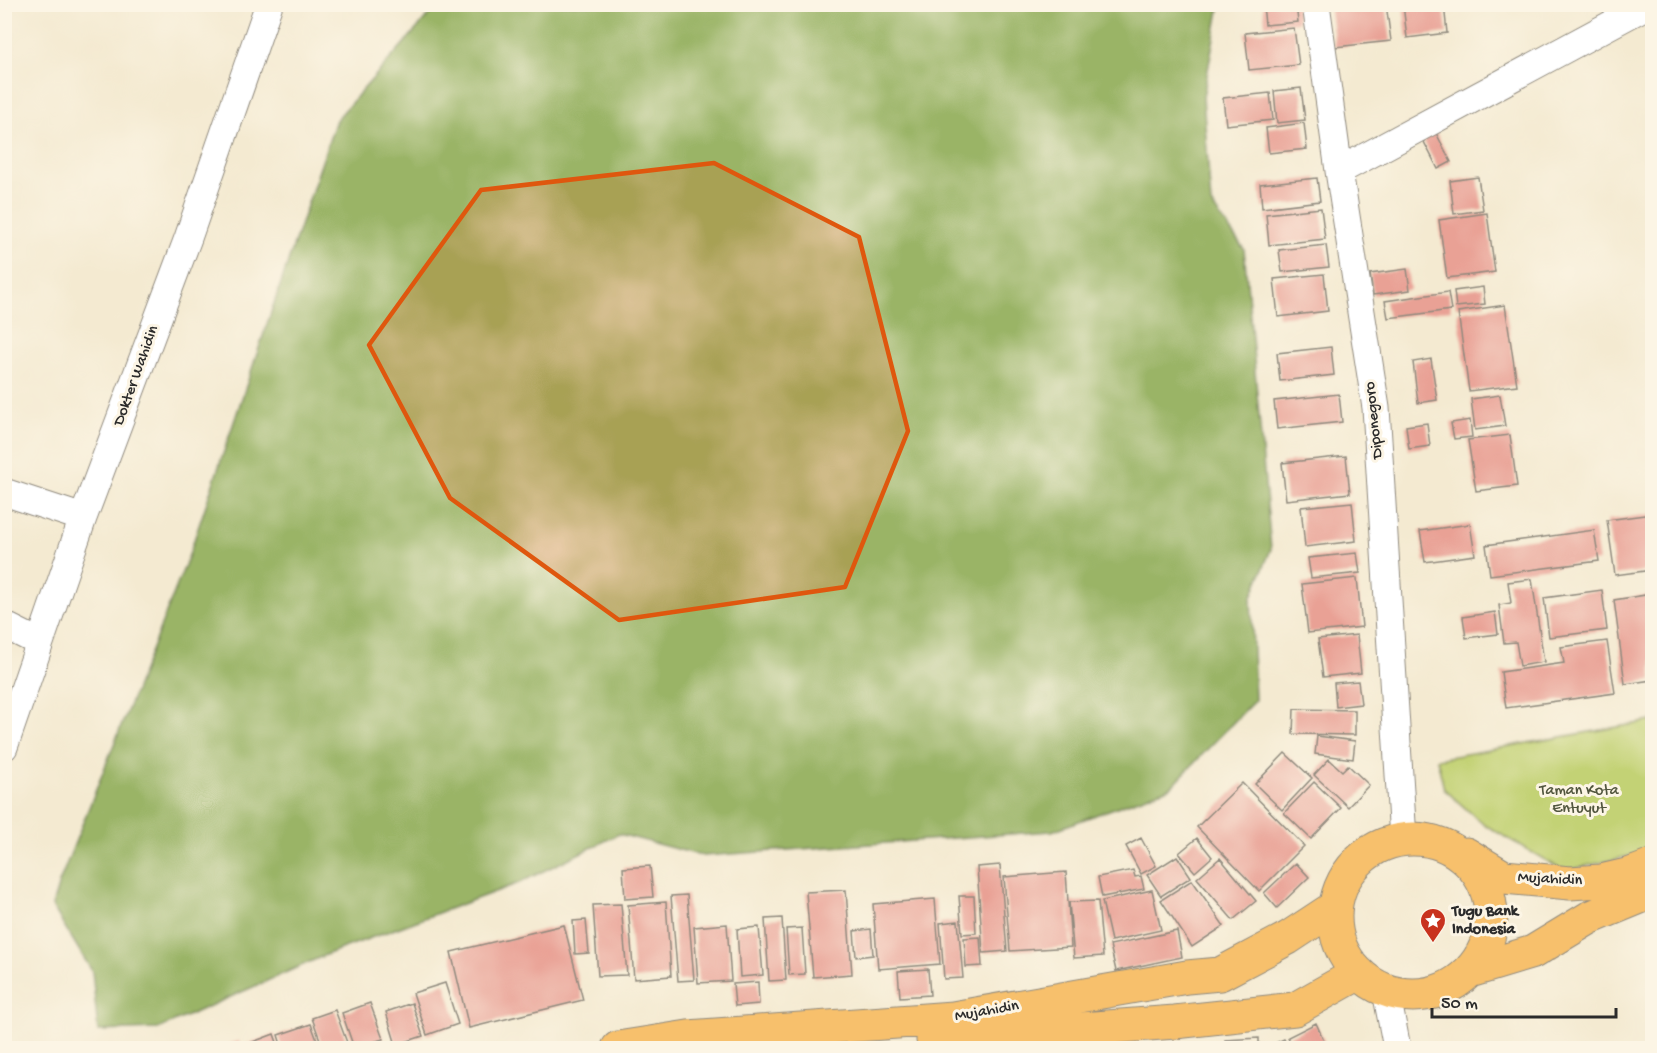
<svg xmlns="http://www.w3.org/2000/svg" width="1657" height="1053" font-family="'Gochi Hand',sans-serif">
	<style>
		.green { fill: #c3d275; stroke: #777e50; stroke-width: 1.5 }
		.forest { fill: #9ab466; stroke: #627048; stroke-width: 1.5 }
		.building { fill: #e9a195 }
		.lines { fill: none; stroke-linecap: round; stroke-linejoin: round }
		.minor-casing { stroke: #908a7e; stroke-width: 29 }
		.major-casing { stroke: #908a7e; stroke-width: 35 }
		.minor { stroke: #fff; stroke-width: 27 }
		.major { stroke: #f7c06c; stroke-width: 33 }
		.marked { fill: #df570e; fill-opacity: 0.2; stroke: #df570e; stroke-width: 4.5; stroke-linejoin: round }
		.labels { text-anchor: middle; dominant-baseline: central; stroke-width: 6; stroke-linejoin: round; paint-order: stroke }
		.street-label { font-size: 16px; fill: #2b2b2b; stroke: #fcf5e5 }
		.park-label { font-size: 16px; fill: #51553e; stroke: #fcf5e5 }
		.poi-label { font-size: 16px; font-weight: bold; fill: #2b2b2b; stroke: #fcf5e5; text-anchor: start }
	</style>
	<rect width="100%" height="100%" fill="#fcf5e5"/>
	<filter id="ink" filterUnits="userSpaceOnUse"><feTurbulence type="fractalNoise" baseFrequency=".0167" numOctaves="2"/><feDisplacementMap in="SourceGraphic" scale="12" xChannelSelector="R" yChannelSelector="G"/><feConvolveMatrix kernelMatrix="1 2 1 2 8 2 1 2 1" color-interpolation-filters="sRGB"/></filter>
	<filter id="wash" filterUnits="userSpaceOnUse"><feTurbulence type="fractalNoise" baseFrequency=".008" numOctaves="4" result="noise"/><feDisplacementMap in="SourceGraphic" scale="24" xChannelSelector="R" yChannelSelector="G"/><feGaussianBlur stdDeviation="1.35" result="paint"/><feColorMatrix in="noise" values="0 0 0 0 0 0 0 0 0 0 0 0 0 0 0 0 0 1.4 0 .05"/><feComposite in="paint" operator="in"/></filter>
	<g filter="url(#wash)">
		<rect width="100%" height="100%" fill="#f4ead1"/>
		<!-- green -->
		<path class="green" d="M1652 721V849L1642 853 1564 871 1483 824 1444 789 1437 759Z"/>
		<!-- forest -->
		<path class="forest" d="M438 5H1218L1219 10 1203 97 1211 204 1244 249 1271 549 1251 599 1255 700 1171 787 1052 831 703 856 619 834 519 883 330 953 158 1029 98 1031 92 971 52 906 59 883 189 555 336 120Z"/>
		<g id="blocks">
			<!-- building -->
			<path class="building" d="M1263 4H1296L1298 22 1265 25Z
				M1329 4H1386L1391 41 1335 47Z
				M1403 4H1444L1447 33 1407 38Z
				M1294 28 1299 65 1249 70 1245 33Z
				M1301 88 1305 120 1277 123 1274 91Z
				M1270 93 1273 120 1226 125 1223 98Z
				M1304 123 1307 149 1269 153 1266 128Z
				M1435 131 1451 162 1438 169 1422 138Z
				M1478 177 1483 210 1454 214 1450 181Z
				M1317 178 1320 201 1262 208 1260 184Z
				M1321 208 1325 239 1269 245 1266 214Z
				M1487 213 1495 272 1447 278 1439 220Z
				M1326 245 1329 267 1282 272 1279 250Z
				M1407 269 1410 290 1373 295 1370 274Z
				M1324 274 1328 311 1278 317 1274 279Z
				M1483 287 1485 304 1456 307 1454 291Z
				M1448 292 1451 310 1388 318 1385 301Z
				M1505 305 1517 385 1469 391 1458 312Z
				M1331 347 1334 375 1280 381 1277 353Z
				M1431 359 1437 400 1418 403 1413 362Z
				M1339 394 1342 422 1277 429 1274 401Z
				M1500 395 1505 426 1475 430 1471 399Z
				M1470 420 1472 437 1454 439 1451 423Z
				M1427 423 1430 446 1409 449 1406 426Z
				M1510 435 1517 486 1476 491 1468 440Z
				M1346 456 1350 493 1286 500 1282 463Z
				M1352 502 1356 541 1305 547 1301 507Z
				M1652 514V570L1615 575 1607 520Z
				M1470 524 1475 555 1425 562 1420 531Z
				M1594 530 1599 561 1490 575 1486 545Z
				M1357 553 1360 573 1311 578 1308 558Z
				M1357 578 1362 627 1308 633 1302 584Z
				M1532 579 1544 662 1520 666 1516 642 1504 643 1499 605 1511 603 1508 582Z
				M1602 590 1607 630 1549 637 1544 598Z
				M1652 594V680L1625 684 1614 600Z
				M1495 612 1498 634 1466 638 1463 617Z
				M1357 635 1361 673 1323 677 1318 639Z
				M1607 641 1615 693 1506 708 1501 672 1564 663 1561 647Z
				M1358 681 1361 704 1336 707 1334 683Z
				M1294 709 1355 710V735L1293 734Z
				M1317 736 1355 741 1353 759 1315 754Z
				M1285 753 1312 778 1282 810 1255 784Z
				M1329 759 1342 771 1348 765 1369 785 1348 807 1314 775Z
				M1314 782 1341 808 1311 839 1284 813Z
				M1242 783 1304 846 1259 891 1197 827Z
				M1141 838 1156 866 1141 874 1126 846Z
				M1197 838 1212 857 1195 872 1179 853Z
				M1177 856 1191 877 1161 896 1147 875Z
				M1220 858 1256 901 1233 920 1197 878Z
				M1296 863 1309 877 1277 908 1264 893Z
				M1000 865 1007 951 983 953 977 867Z
				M650 866 653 897 625 899 623 868Z
				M1133 870 1135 877 1141 876 1144 889 1102 897 1098 877Z
				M1066 872 1071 947 1010 951 1004 877Z
				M1192 880 1224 926 1192 947 1161 900Z
				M846 890 852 974 813 977 806 892Z
				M1152 890 1161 930 1111 941 1102 901Z
				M687 895 694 980 678 981 671 896Z
				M959 896H974L976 933 962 934Z
				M935 899 940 964 878 969 873 904Z
				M1098 901 1103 956 1074 958 1069 902Z
				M666 902 671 976 634 979 628 905Z
				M621 904 627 975 598 976 593 905Z
				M782 918 786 980 769 981 765 919Z
				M586 920 589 953 575 954 573 921Z
				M958 921 963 978 944 979 940 923Z
				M727 924 731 981 698 983 694 927Z
				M564 925 583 1000 469 1028 451 952Z
				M759 927 763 975 740 977 737 929Z
				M802 928 805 974 789 975 786 929Z
				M871 929 873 955 856 957 854 931Z
				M1177 931 1182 957 1116 971 1110 945Z
				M980 937 982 966 966 967 964 938Z
				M928 969 930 995 900 997 898 971Z
				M758 982 759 1004 735 1006 733 984Z
				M445 983 458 1024 427 1035 413 993Z
				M370 1003 383 1039 354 1048 342 1013Z
				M412 1003 423 1036 396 1045 386 1012Z
				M335 1010 349 1048H323L312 1018Z
				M1316 1023 1324 1041 1309 1048H1293L1288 1037Z
				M311 1024 320 1048H282L278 1035Z
				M274 1034 279 1048H243L242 1046Z
				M1259 1038V1048H1226L1225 1040Z
				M1284 1039 1289 1048H1265Z
				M239 1041 241 1048H217Z"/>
		</g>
	</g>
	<g filter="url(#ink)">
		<use href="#blocks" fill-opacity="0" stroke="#908a7e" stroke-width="1.5"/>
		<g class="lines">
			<defs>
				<path id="minor" d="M1316 4 1339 171 1376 408 1403 839
					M1339 171 1649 4
					M4 492 83 518
					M4 625 40 643
					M4 747 83 518 188 238 269 4
					M1386 991 1397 1048"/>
				<path id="major" d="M1335 917a78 78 0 1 1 156 0a78 78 0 1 1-156 0Z
					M1466 854 1504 877 1570 883 1601 881 1631 874 1652 866
					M1470 971 1533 952 1589 918 1652 892
					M933 1040 1175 1022 1295 1009 1359 973
					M618 1048 688 1037 953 1018 1187 977 1220 974 1288 938 1335 907"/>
			</defs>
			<!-- minor casing -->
			<use href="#minor" class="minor-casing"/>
			<!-- major casing -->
			<use href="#major" class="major-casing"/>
			<!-- minor -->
			<use href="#minor" class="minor"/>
			<!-- major -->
			<use href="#major" class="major"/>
		</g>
	</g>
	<!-- marked area -->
	<path class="marked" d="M714 163 859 237 908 431 845 587 619 620 450 498 369 345 481 190Z"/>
	<!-- icons -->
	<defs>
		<symbol id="sight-pin" viewBox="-11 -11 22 30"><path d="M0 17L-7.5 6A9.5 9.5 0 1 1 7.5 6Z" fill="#c8321e" stroke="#fcf5e5"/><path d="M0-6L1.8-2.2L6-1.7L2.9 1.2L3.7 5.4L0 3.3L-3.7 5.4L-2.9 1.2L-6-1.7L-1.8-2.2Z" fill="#fff"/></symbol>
	</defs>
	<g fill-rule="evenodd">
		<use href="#sight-pin" x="1418" y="906" width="30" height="40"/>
	</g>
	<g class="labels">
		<!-- street labels -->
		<g class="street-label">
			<text transform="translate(137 376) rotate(-70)">Dokter Wahidin</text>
			<text transform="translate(1375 420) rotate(-96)">Diponegoro</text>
			<text transform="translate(1550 880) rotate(3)">Mujahidin</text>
			<text transform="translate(987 1012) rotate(-10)">Mujahidin</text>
		</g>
		<!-- park labels -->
		<g class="park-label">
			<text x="1579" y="791">Taman Kota<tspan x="1579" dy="18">Entuyut</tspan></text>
		</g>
		<!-- poi labels -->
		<g class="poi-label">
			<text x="1452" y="912">Tugu Bank<tspan x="1452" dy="18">Indonesia</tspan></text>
		</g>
	</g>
	<!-- margin -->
	<rect width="1657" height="1053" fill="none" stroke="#fcf5e5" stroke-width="24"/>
	<!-- scale -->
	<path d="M1432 1008v9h184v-9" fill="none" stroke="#2b2b2b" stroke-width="3"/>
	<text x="1441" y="1008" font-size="18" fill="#2b2b2b" stroke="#fcf5e5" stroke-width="4.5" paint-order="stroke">50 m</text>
</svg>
